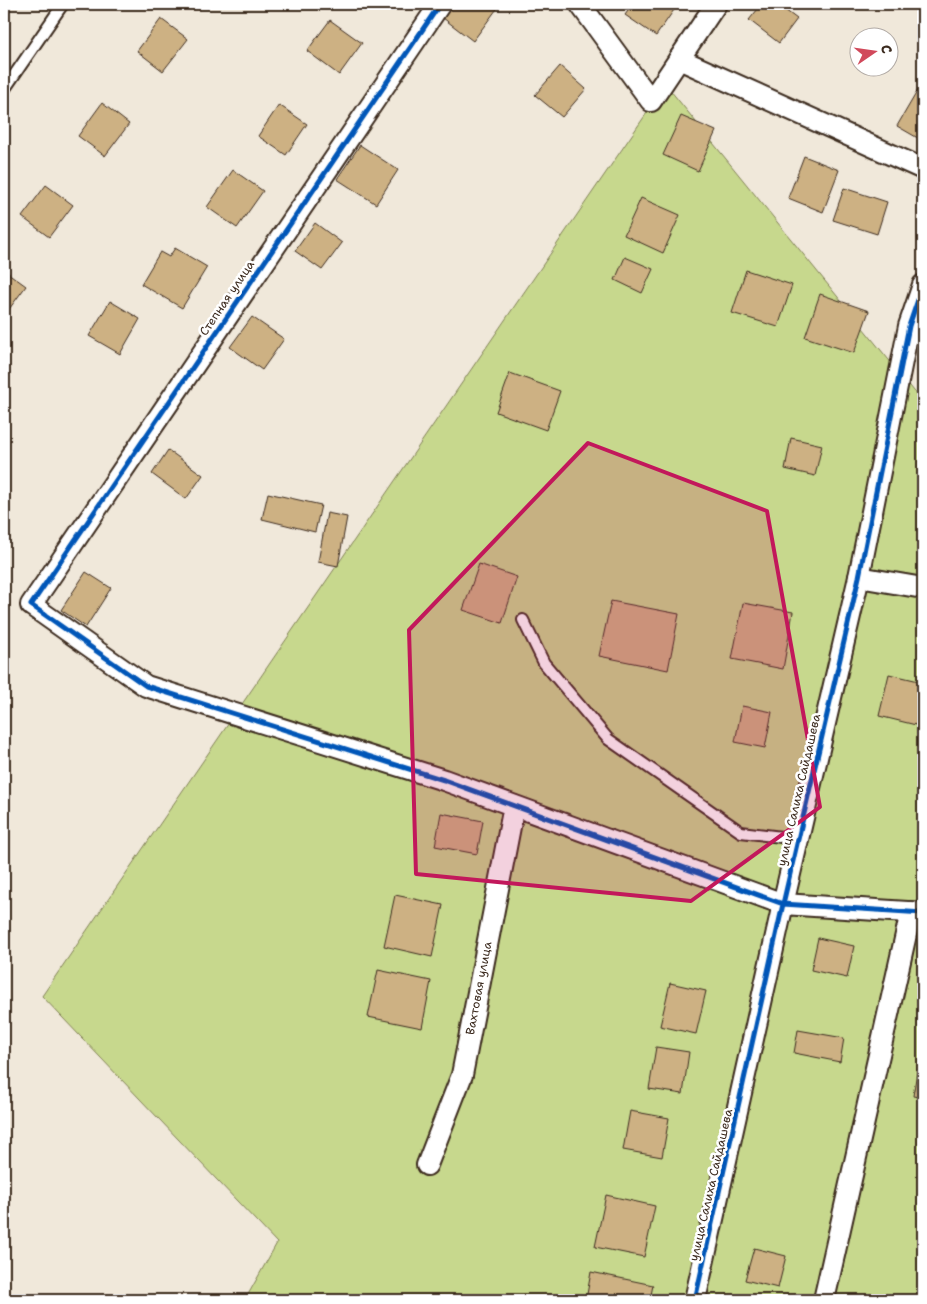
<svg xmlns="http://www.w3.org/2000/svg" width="927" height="1304" font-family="'Shantell Sans',sans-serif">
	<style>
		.green { fill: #c7d88d; stroke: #818156 }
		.building { fill: #cdb183; stroke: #3b2a1e }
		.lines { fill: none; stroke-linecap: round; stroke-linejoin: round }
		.lane-casing { stroke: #3b2a1e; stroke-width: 14 }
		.street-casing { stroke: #3b2a1e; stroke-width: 24 }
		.lane { stroke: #fff; stroke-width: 10 }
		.street { stroke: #fff; stroke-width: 20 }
		.cycleway-casing { stroke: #fff; stroke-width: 8 }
		.cycleway { stroke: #0057b8; stroke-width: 5 }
		.marked { fill: #c2185b; fill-opacity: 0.2; stroke: #c2185b; stroke-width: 4; stroke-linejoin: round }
		.labels { text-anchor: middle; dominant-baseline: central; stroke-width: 5; stroke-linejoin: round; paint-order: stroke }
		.street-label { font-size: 12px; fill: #3b2a1e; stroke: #fff }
	</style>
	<rect width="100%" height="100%" fill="#f0e8da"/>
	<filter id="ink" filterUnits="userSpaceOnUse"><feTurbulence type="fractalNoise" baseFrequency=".02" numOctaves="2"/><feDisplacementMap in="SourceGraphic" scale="10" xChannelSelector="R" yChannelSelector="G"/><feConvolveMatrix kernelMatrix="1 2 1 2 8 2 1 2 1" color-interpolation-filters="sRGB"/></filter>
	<g filter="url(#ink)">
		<!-- green -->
		<path class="green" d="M666 85 923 402V1300H245L277 1243 42 996Z"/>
		<!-- building -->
		<path class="building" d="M454 4H496L499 6 473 41 443 18Z
			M633 4H678L656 36 625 15Z
			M762 4H777L797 19 779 43 749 20Z
			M161 19 188 39 163 71 137 51Z
			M330 20 362 43 339 75 307 51Z
			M560 66 586 89 562 117 535 95Z
			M918 90 923 93V141L897 126Z
			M102 103 129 124 105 156 78 136Z
			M279 105 307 124 286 155 258 136Z
			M681 116 716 131 698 171 663 155Z
			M360 145 398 170 376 204 337 179Z
			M804 156 839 170 823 212 788 198Z
			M233 170 263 191 237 228 207 207Z
			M46 185 73 205 49 237 22 217Z
			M844 188 887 202 877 234 833 220Z
			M641 198 680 215 663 253 624 235Z
			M315 223 342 243 322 270 295 251Z
			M175 248 207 267 182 308 141 284 160 252 169 257Z
			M625 257 653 269 642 293 615 280Z
			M4 270 26 286 4 316Z
			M746 270 792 285 778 327 732 313Z
			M820 294 869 311 854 353 805 337Z
			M110 301 140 319 120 354 89 336Z
			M252 317 284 339 262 370 230 347Z
			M510 373 560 391 546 430 496 412Z
			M791 438 822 445 815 476 785 469Z
			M168 450 203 475 186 499 152 474Z
			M268 493 321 505 315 532 262 519Z
			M327 513 347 517 338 566 318 562Z
			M479 564 517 577 502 623 463 610Z
			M86 572 111 588 86 627 61 610Z
			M611 601 679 614 668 670 599 656Z
			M743 603 793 612 783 669 732 659Z
			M889 674 923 682V693L916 725 879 716Z
			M742 706 772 712 765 748 735 742Z
			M441 813 483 821 477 854 435 846Z
			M395 895 443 905 432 957 384 946Z
			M818 938 854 946 847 978 811 970Z
			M378 970 431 981 422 1028 368 1017Z
			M670 983 706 991 696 1034 660 1026Z
			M798 1030 844 1038 840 1062 794 1053Z
			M656 1047 689 1052 683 1094 649 1089Z
			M919 1060H923V1098L913 1096Z
			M630 1111 669 1118 662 1157 623 1150Z
			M606 1195 655 1206 644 1257 595 1247Z
			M754 1248 786 1256 778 1288 745 1280Z
			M591 1272 653 1285 650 1300H586Z"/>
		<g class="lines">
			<defs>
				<path id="lane" d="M4 90 63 4
					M523 620 544 663 608 739 741 832 798 839"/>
				<g id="street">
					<path d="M440 4 31 605 146 686 444 780 783 904 923 913"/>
					<path d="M580 4 651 101 716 4"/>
					<path d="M679 59 923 169"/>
					<path d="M859 577 923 588"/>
					<path id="s1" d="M427 1165 462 1075 514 806"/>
					<path d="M695 1300 783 904 859 577 909 326 923 285"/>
					<path d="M824 1300 911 912"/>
				</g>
			</defs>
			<!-- lane casing -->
			<use href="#lane" class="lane-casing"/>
			<!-- street casing -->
			<use href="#street" class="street-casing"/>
			<!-- lane -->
			<use href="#lane" class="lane"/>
			<!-- street -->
			<use href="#street" class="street"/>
			<defs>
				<path id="cycleway" d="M440 4 31 605 146 686 444 780 783 904 923 913
					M695 1300 783 904 859 577 909 326 923 285"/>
			</defs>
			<!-- cycleway casing -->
			<use href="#cycleway" class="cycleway-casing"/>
			<!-- cycleway -->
			<use href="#cycleway" class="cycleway"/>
		</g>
	</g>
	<!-- marked area -->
	<path class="marked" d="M588 443 767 511 820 807 691 901 416 874 409 630Z"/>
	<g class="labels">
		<!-- street labels -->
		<g class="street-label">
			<text transform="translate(227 298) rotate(-56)">Степная улица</text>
			<text transform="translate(799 790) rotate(-77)">улица Салиха Сайдашева</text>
			<text stroke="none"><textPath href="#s1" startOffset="185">Вахтовая улица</textPath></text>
			<text transform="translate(711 1185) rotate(-77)">улица Салиха Сайдашева</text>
		</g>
	</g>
	<!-- margin -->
	<rect width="927" height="1304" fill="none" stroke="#fff" stroke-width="20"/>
	<rect x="10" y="10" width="907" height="1284" fill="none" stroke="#3b2a1e" stroke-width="2" filter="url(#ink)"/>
	<!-- north arrow -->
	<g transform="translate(874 52) rotate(77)"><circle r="24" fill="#ffffff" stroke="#b1aaa5"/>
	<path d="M0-4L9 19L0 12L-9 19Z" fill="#d1495b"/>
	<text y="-8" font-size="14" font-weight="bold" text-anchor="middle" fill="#3b2a1e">С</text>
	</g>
</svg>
